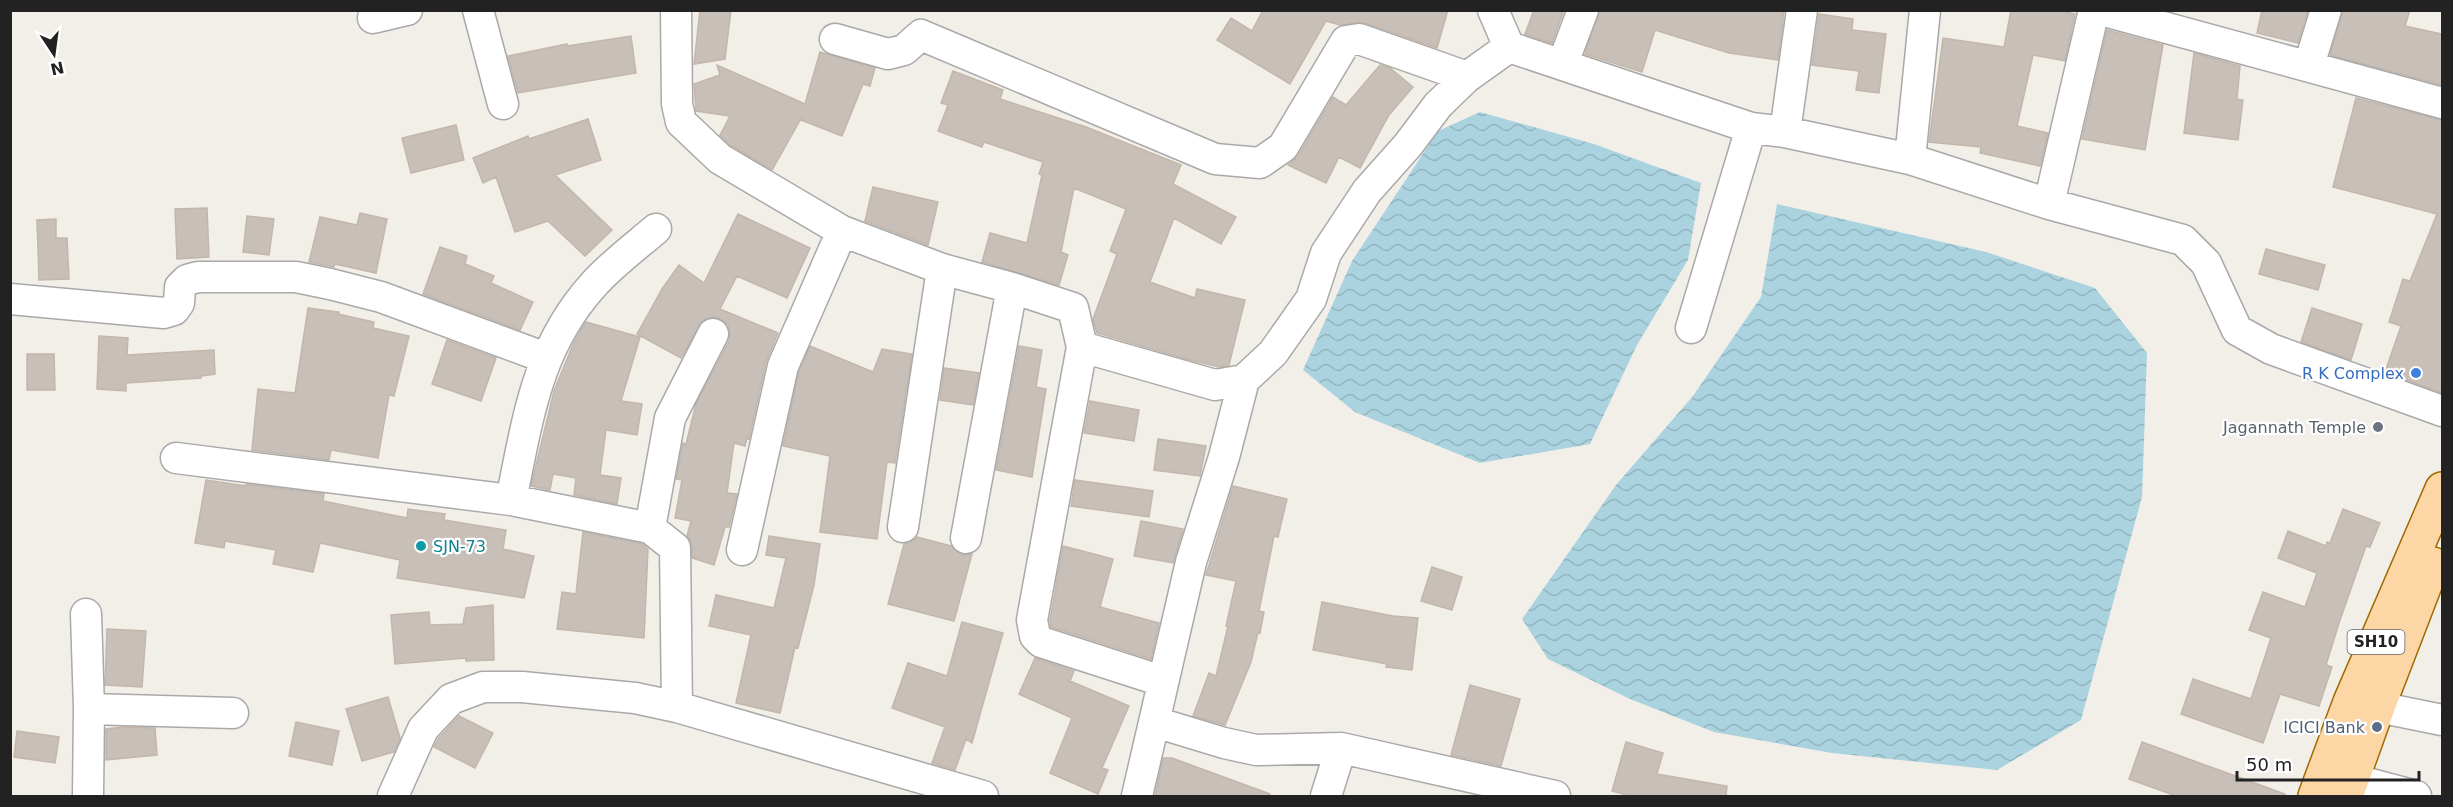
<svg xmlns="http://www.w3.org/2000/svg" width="2453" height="807" font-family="'DejaVu Sans',sans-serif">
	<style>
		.water { fill: url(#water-waves) }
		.building { fill: #c7bfb8; stroke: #c4b6ab; stroke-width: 1.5 }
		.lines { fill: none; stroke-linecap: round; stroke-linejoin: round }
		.minor-casing { stroke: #a9a9a9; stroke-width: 33 }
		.major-casing { stroke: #a06b00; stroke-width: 36 }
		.minor { stroke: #fff; stroke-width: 30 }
		.major { stroke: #fcd6a4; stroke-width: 33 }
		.shop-dot { fill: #3f7fe0; stroke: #fff; stroke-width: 2 }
		.worship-dot { fill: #6b7280; stroke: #fff; stroke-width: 2 }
		.culture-dot { fill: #0f9aa8; stroke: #fff; stroke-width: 2 }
		.service-dot { fill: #5c6f8a; stroke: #fff; stroke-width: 2 }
		.labels { text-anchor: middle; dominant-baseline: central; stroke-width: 4.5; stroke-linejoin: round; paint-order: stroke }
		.shield { fill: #fff; stroke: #646464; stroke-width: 1.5 }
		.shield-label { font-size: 15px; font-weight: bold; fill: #222 }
		.shop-label { font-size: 16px; fill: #366cbe; stroke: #fff; text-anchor: end }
		.worship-label { font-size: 16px; fill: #5b616d; stroke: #fff; text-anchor: end }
		.culture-label { font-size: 16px; fill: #0d838f; stroke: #fff; text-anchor: start }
		.service-label { font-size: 16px; fill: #4e5e75; stroke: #fff; text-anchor: end }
	</style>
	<defs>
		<pattern id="water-waves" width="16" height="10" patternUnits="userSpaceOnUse" patternTransform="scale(1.5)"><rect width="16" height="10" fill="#aad3df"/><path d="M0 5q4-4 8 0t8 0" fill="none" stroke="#92b5bf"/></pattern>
	</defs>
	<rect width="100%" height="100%" fill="#f2efe9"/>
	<!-- water -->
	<path class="water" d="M1480 112 1594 144 1701 183 1688 260 1637 345 1590 444 1480 463 1355 412 1303 370 1352 261 1438 131Z
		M1777 204 1986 252 2095 288 2147 353 2142 497 2081 720 1997 770 1832 753 1714 732 1630 699 1548 659 1522 619 1616 485 1693 396 1761 297Z"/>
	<!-- building -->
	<path class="building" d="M700 10H731L725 59 694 64Z
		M1263 10H1448L1437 48 1365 23 1340 25 1326 21 1290 84 1217 40 1231 18 1252 31Z
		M1534 10H1564L1552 43 1525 34Z
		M1600 10H1776L1784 12 1778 60 1729 53 1655 30 1642 72 1585 54Z
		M2011 10H2057L2075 14 2065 61 2033 55 2017 126 2048 133 2040 166 1980 153 1981 147 1929 142 1943 38 2004 47Z
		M2262 10H2308L2298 43 2257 33Z
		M2343 10H2410L2405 26 2442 34V85L2330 55Z
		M1819 14 1853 19 1852 30 1886 34 1879 93 1856 90 1859 71 1812 65Z
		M2107 30 2163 45 2145 150 2082 139Z
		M631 36 636 73 518 93 508 56 567 44V46Z
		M820 52 875 68 870 86 863 84 842 136 801 120 802 117 772 170 730 145 720 135 730 116 696 111 694 84 720 75 717 65 805 104Z
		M2194 53 2240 66 2237 99 2243 100 2238 140 2184 133Z
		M1380 65 1390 68 1413 87 1389 115 1360 168 1339 157 1326 183 1288 165 1298 156 1333 97 1346 105Z
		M953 71 1003 90 1000 99 1086 127 1181 165 1173 184 1236 217 1221 244 1174 218 1150 282 1195 298 1197 289 1245 300 1229 365 1219 367 1186 359 1097 333 1093 319 1117 254 1110 251 1126 209 1074 188 1061 252 1068 255 1059 285 982 262 990 233 1027 243 1042 175 1039 174 1043 162 984 142 982 147 938 131 948 105 941 103Z
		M2356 98 2442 120V393L2385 372 2401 326 2389 322 2403 279 2410 281 2437 214 2333 187Z
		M588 119 601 160 555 175 612 230 585 256 548 221 515 232 496 177 483 183 473 158 528 136 529 139Z
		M456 125 464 160 411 173 402 138Z
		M873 187 938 202 928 245 865 221Z
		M207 208 209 257 177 259 175 209Z
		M360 213 387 219 376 273 335 264 334 267 309 262 320 217 357 225Z
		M738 214 810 248 787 298 737 276 720 309 778 333 766 362 749 439 747 438 745 446 734 443 727 493 737 494 729 527H725L714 565 692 558 691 541 687 536 691 521 675 518 682 480 676 479 683 443 686 444 696 404 729 341 730 334 728 325 721 319 713 317 703 320 681 358 637 334 662 289 679 265 704 283Z
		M247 216 274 219 269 255 243 252Z
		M56 219V238H67L69 279 39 280 37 220Z
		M440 247 467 256 465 264 494 276 491 283 533 302 520 330 423 294Z
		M2266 249 2325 265 2318 290 2259 274Z
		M308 308 339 312 338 314 374 322 373 328 409 336 394 396 389 395 378 458 331 450 329 460 252 450 258 389 295 393Z
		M2312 308 2362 324 2351 360 2301 342Z
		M586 322 640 337 621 401 642 404 637 435 606 430 600 475 621 478 617 504 574 495 576 478 553 474 550 490 531 486 554 391 574 342Z
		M99 336 128 338 127 355 214 350 215 374 201 376V378L126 383V391L97 389Z
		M447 340 496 358 481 401 432 384Z
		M810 346 873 372 882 349 912 354 895 463 887 462 877 539 820 532 830 456 783 446 799 371Z
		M1019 346 1042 350 1036 387 1046 389 1032 477 996 470Z
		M27 354H54L55 390H27Z
		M944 368 979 373 973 405 940 400Z
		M1090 401 1139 410 1134 441 1084 433Z
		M1158 439 1206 446 1200 476 1154 470Z
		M206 480 246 486V484L324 494 323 501 407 518 408 509 445 514 444 520 506 530 503 549 534 556 524 598 397 578 400 560 320 543 313 572 273 564 276 550 225 541 224 548 195 543Z
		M1075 480 1153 491 1149 517 1071 506Z
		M1233 486 1287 499 1278 537 1274 536 1259 611 1264 612 1260 633 1258 632 1251 662 1225 725 1193 716 1209 673 1216 676 1228 626H1226L1236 581 1206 575Z
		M2343 509 2380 523 2370 547 2366 546 2340 620 2326 665 2332 667 2319 706 2280 694 2263 743 2181 714 2193 679 2251 699 2271 638 2249 630 2263 592 2305 607 2317 573 2278 558 2288 531 2326 546 2327 542 2330 543Z
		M1141 521 1183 529 1173 563 1134 556Z
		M583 532 642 544 648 549 644 638 557 629 562 592 576 594Z
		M769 536 820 544 814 585 798 648 795 647 780 713 736 703 751 635 709 626 716 595 774 608 786 558 766 555Z
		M917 537 951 546 962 555 972 554 954 621 888 604 904 544 910 543Z
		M1063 546 1113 559 1100 607 1159 623 1151 659 1051 627 1050 620Z
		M1432 567 1462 577 1452 610 1421 601Z
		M1322 602 1393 616 1418 618 1412 670 1386 667 1387 664 1313 650Z
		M493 605 494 660 466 661V658L395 664 391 615 429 612 430 625 463 624 466 608Z
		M962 622 1003 633 972 743 966 739 955 770 932 763 945 727 892 708 908 663 947 676Z
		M107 629 146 631 142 687 105 685Z
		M1035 658 1074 671 1070 681 1129 706 1102 768 1108 770 1098 794 1050 773 1072 718 1019 694Z
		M1470 685 1520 699 1501 766 1451 755Z
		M388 697 400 738 394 752 362 761 346 709Z
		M459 716 493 733 475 768 434 747 438 739Z
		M296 722 339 731 332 765 289 756Z
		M123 727 155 728 157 755 106 760V729Z
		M17 731 59 737 55 763 14 757Z
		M1626 742 1663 753 1657 774 1727 786 1726 796H1630L1612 791Z
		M2142 742 2285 794V796H2176L2129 779Z
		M1163 758H1172L1270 794 1269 796H1155Z"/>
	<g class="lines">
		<defs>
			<path id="minor" d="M478 10 503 104
				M676 10 677 104 681 122 720 159 842 231 942 269 1012 288 1073 308 1082 347 1215 385 1244 380 1273 353 1311 299 1326 253 1367 191 1408 145 1438 105 1467 77 1509 47
				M1493 10 1509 47 1751 128 1785 132 1910 159 2049 204 2183 240 2206 263 2237 330 2271 349 2442 411
				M2101 10 2442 103
				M373 18 407 10
				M835 39 888 54 904 50 921 35 1215 159 1260 163 1283 147 1346 41 1359 39 1467 77
				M1563 63 1583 10
				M2309 65 2326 10
				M1785 132 1802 10
				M1910 159 1925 10
				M2049 204 2094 10
				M10 299 164 313 174 310 179 303 180 287 187 280 198 277H296L330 284 381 297 546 358
				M1691 328 1751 128
				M1082 347 1032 620 1035 636 1041 642 1162 681
				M176 458 511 500 650 528 675 548 677 707
				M511 500C528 419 536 348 594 284 612 264 635 247 656 229
				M903 527 942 269
				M650 528 670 418 713 334
				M966 538 1012 288
				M742 550 783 366 842 231
				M86 614 89 709
				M2378 707 2442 720
				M1155 722 1224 743 1256 750 1341 748 1555 796
				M2352 779 2416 796
				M88 796 89 709 233 713
				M393 796 423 729 451 699 483 687H522L635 698 677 707 983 796
				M1137 796 1191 562 1224 457 1244 380
				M1326 796 1341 748"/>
			<path id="major" d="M2315 796 2350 702 2442 489
				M2346 796 2378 707 2433 564"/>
		</defs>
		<!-- minor casing -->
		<use href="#minor" class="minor-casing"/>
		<!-- major casing -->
		<use href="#major" class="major-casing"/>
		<!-- minor -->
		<use href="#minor" class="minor"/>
		<!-- major -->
		<use href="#major" class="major"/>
	</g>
	<!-- markers -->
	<circle class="shop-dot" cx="2416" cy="373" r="6"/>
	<circle class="worship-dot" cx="2378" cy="427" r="6"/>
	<circle class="culture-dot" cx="421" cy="546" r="6"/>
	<circle class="service-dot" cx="2377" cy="727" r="6"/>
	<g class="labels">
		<!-- shield labels -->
		<rect class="shield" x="2347.5" y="630" width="57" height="24" rx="4.5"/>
		<g class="shield-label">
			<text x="2376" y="642">SH10</text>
		</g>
		<!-- shop labels -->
		<g class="shop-label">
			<text x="2404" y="373">R K Complex</text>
		</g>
		<!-- worship labels -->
		<g class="worship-label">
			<text x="2366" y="427">Jagannath Temple</text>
		</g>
		<!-- culture labels -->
		<g class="culture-label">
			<text x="433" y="546">SJN-73</text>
		</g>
		<!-- service labels -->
		<g class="service-label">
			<text x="2365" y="727">ICICI Bank</text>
		</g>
	</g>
	<!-- border -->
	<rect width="2453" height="807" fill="none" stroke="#222222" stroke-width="24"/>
	<!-- north arrow -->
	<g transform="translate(54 54) rotate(167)" stroke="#ffffff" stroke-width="4.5" paint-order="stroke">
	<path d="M0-4.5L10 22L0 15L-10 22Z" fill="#222222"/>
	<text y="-9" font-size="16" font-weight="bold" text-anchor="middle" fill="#222222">N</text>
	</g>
	<!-- scale -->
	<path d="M2237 771v9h182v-9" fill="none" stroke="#222222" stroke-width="3"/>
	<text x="2246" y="771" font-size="18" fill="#222222" stroke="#ffffff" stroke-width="4.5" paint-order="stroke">50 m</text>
</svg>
